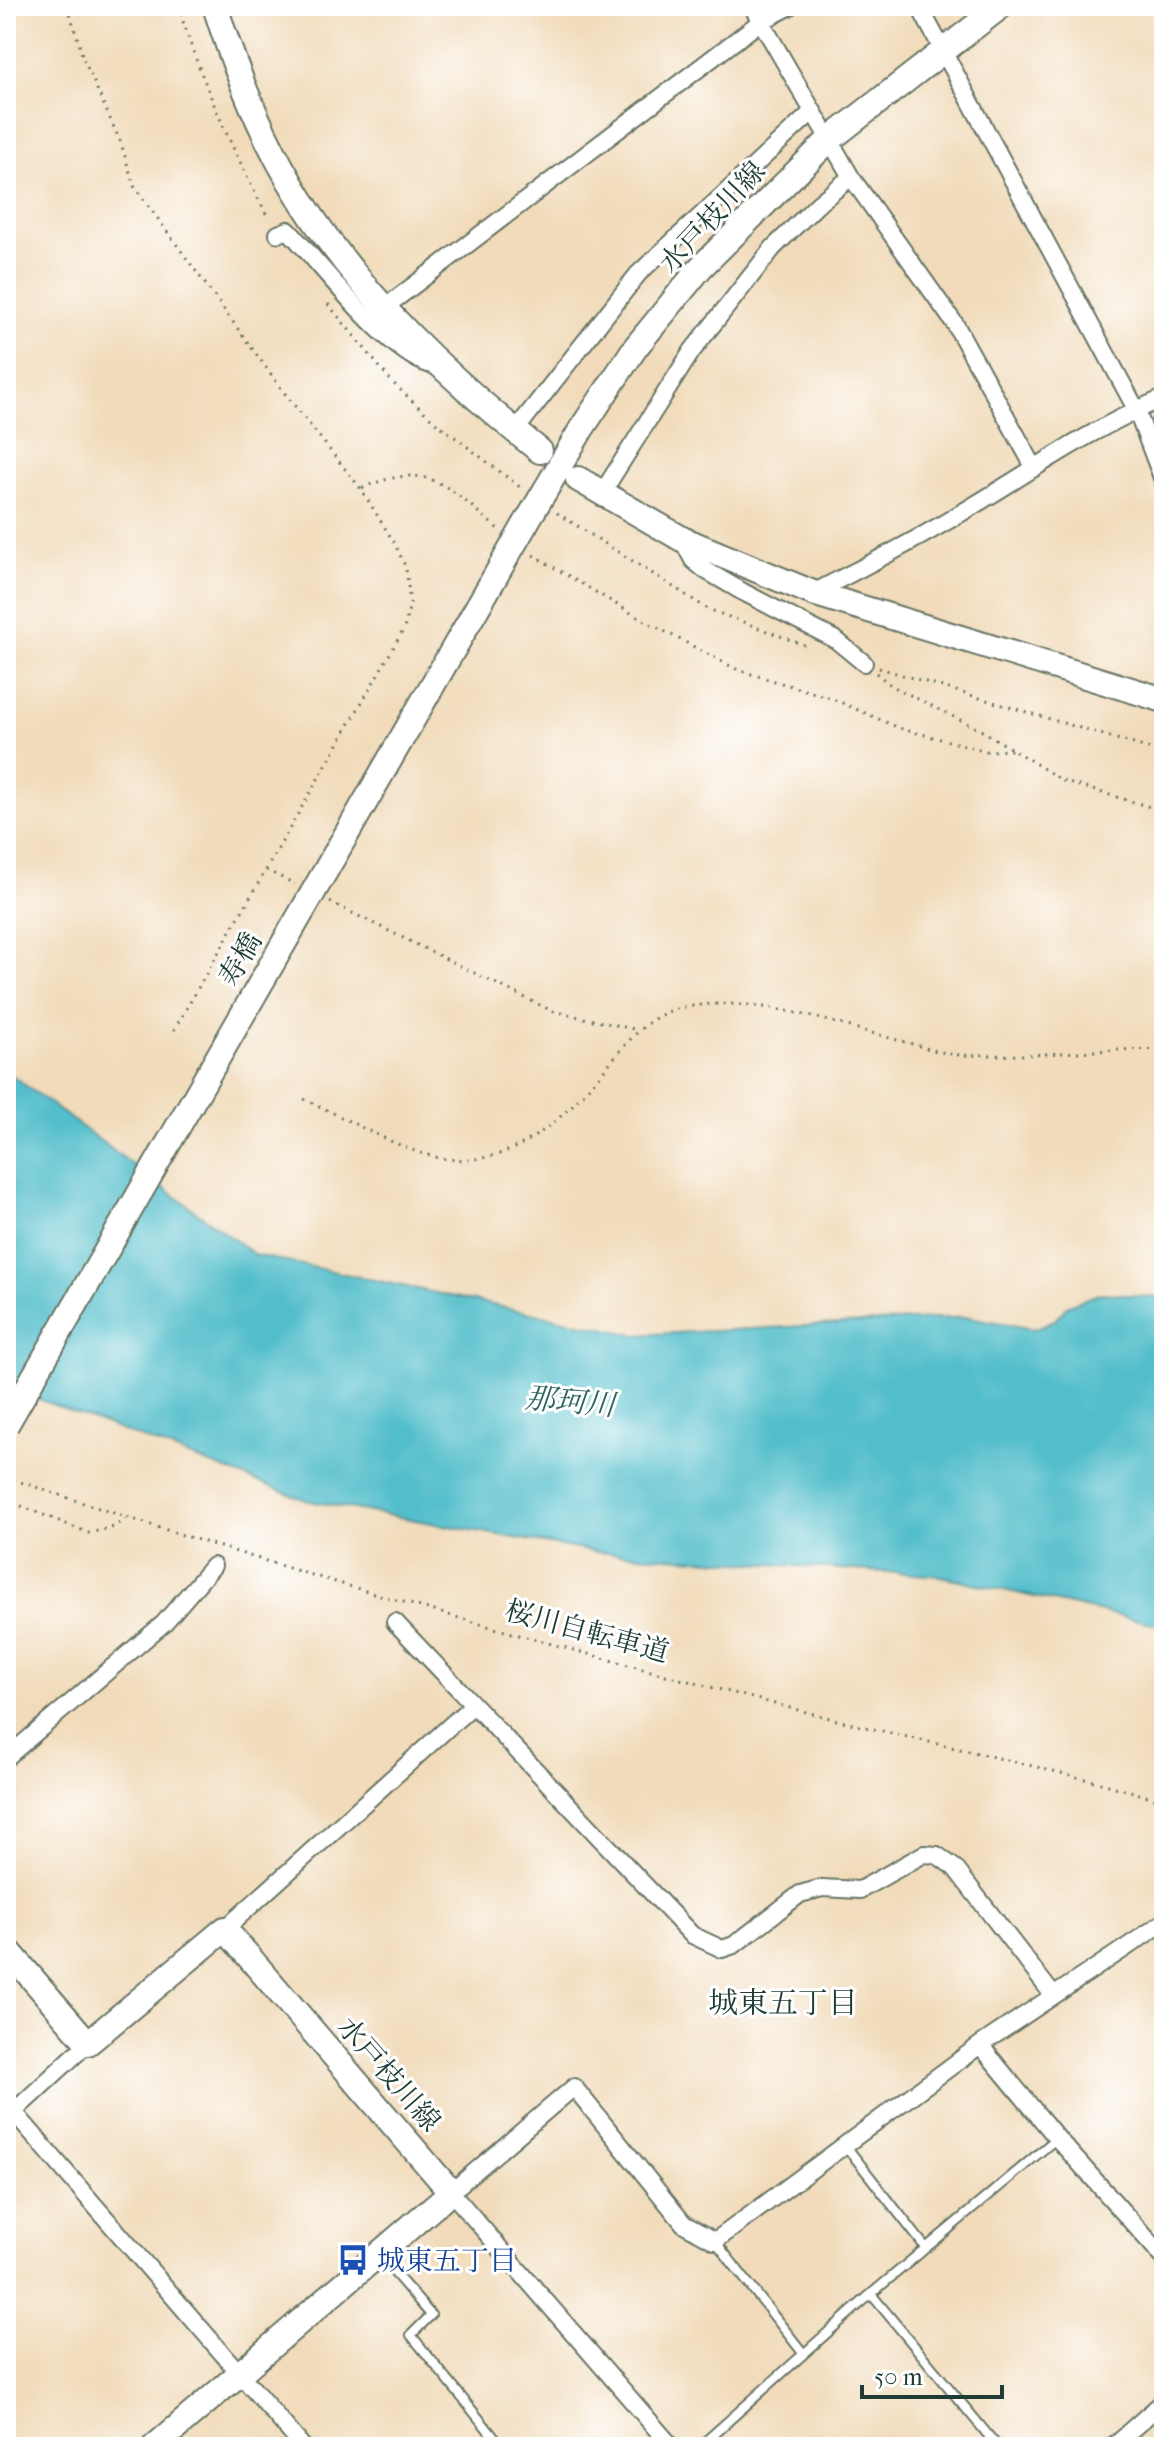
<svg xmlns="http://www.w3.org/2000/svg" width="1170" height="2453" font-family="'IM FELL French Canon','Noto Serif JP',serif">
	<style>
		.water { fill: #52becb; stroke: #387e80; stroke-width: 2 }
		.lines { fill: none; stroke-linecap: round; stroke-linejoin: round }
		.lane-casing { stroke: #687463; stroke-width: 12 }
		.street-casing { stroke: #687463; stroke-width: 20 }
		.secondary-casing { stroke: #687463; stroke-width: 28 }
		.path { stroke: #687463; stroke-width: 3; stroke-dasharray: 2 6; stroke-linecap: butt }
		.lane { stroke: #fff; stroke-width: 8 }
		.street { stroke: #fff; stroke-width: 16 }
		.secondary { stroke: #fff; stroke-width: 24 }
		.secondary-bridge-casing { stroke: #687463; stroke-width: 28; stroke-linecap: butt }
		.secondary-bridge { stroke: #fff; stroke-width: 24 }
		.labels { text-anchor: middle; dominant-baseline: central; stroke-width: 6; stroke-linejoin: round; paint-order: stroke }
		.street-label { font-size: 28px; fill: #1f3d34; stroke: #fff }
		.transit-label { font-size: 28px; fill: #164399; stroke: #fff; text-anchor: start }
		.water-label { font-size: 30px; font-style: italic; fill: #2e6461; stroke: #fff }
		.neighbourhood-label { font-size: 30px; fill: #1f3d34; stroke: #fff }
	</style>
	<rect width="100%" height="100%" fill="#fff"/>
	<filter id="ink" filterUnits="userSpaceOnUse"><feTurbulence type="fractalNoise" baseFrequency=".0125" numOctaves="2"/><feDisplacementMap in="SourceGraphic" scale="16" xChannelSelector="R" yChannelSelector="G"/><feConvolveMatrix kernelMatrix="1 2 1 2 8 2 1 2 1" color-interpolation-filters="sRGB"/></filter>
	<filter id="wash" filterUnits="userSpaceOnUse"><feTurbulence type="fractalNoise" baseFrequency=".006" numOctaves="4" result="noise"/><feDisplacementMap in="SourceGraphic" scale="32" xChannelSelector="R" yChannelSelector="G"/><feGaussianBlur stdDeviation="1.8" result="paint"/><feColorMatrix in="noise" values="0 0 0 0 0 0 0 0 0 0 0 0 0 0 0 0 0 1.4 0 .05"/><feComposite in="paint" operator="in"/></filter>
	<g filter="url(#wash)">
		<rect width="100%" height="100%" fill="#f1dbba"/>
		<!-- water -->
		<path class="water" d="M6 1071 255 1255 636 1335 969 1317 1034 1329 1055 1320 1068 1305 1101 1293 1164 1298V1626L941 1576 594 1552 309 1501 6 1387Z"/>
	</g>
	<g filter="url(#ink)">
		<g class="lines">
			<defs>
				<path id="lane" d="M845 2145 926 2248
					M715 2241 803 2353
					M379 2255 431 2315 411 2335 502 2447
					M871 2294 998 2447
					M699 2447 871 2294 1057 2138"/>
				<path id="street" d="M752 6 851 177 955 324 1034 467
					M919 6 1136 409 1164 483
					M278 234 288 230C320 263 393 361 436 366
					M384 308 760 22 791 6
					M515 431 638 274 812 112
					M602 493 692 351 773 248 819 203 851 177
					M682 539 693 560 705 570 743 592 836 640 864 663
					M813 593C857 570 902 548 944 523 1018 481 1086 430 1164 398
					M395 1622 692 1935 722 1949 734 1945 800 1894 822 1888 860 1890 924 1854 937 1855 955 1868 1053 1995
					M6 1758 164 1623 213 1566
					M225 1929 472 1706
					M980 2045 1057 2138 1164 2258
					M14 2112 303 2447
					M7 2118 88 2043
					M672 2447 451 2192 574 2087 684 2224 715 2241 980 2045 1164 1922
					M1112 2447 1164 2401"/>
				<path id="secondary" d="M215 6C236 73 263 140 301 200 362 297 451 380 540 451
					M578 479 682 539 813 593 1164 700
					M526 523 582 428 635 348 701 267 829 140 1001 6
					M6 1948 88 2043 225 1929 451 2192 154 2447"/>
			</defs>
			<!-- lane casing -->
			<use href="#lane" class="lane-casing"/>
			<!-- street casing -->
			<use href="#street" class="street-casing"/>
			<!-- secondary casing -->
			<use href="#secondary" class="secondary-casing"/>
			<!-- path -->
			<path class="path" d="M68 6 83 58 121 143 134 186 286 395 361 489 395 544 406 568 410 604 404 629 174 1030
				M178 6C201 80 232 150 269 219
				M328 304 392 382 434 421 521 488
				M362 488C431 459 447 487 498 529
				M557 513 708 609 807 646
				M533 555 643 620 738 670 831 698 899 728 986 751 1013 750
				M879 668 1164 753
				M876 673 892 686 986 733 1065 782 1164 811
				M266 870 295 884
				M330 902 552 1011 638 1030
				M304 1099C341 1116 377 1137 415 1151 503 1183 562 1122 613 1059 635 1033 655 1010 691 1006 763 996 835 1024 905 1042 920 1046 936 1052 952 1054 963 1056 976 1055 988 1055 1047 1057 1106 1047 1164 1050
				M6 1477C281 1571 561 1649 841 1721 949 1748 1058 1769 1164 1801
				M6 1500 89 1533 114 1527 125 1519"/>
			<!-- lane -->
			<use href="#lane" class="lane"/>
			<!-- street -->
			<use href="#street" class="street"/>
			<!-- secondary -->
			<use href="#secondary" class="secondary"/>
			<defs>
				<path id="secondary-bridge" d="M6 1425 526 523"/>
			</defs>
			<!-- secondary-bridge casing -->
			<use href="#secondary-bridge" class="secondary-bridge-casing"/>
			<!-- secondary-bridge -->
			<use href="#secondary-bridge" class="secondary-bridge"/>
		</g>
	</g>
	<!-- icons -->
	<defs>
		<symbol id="bus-bare" viewBox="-9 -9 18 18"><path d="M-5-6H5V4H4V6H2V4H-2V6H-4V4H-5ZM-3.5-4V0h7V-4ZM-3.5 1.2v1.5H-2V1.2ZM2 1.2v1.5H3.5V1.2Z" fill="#1a4fb4" stroke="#fff" stroke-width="2.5" paint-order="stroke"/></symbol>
	</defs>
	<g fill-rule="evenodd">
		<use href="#bus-bare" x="331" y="2238" width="44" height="44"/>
	</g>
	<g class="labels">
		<!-- street labels -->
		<g class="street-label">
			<text transform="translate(712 217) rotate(-47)">水戸枝川線</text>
			<text transform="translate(240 959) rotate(-60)">寿橋</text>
			<text transform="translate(587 1631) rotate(15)">桜川自転車道</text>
			<text transform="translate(389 2074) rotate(49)">水戸枝川線</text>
		</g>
		<!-- transit labels -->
		<g class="transit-label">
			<text x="377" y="2260">城東五丁目</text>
		</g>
		<!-- water labels -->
		<g class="water-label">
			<text transform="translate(570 1402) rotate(5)">那珂川</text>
		</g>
		<!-- neighbourhood labels -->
		<g class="neighbourhood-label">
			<text x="783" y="2003">城東五丁目</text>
		</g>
	</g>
	<!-- margin -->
	<rect width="1170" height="2453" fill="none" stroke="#fff" stroke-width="32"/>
	<!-- scale -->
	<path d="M862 2385v12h140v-12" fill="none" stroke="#1f3d34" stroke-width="4"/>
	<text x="874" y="2385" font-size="24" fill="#1f3d34" stroke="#ffffff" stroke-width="6" paint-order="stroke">50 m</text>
</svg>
